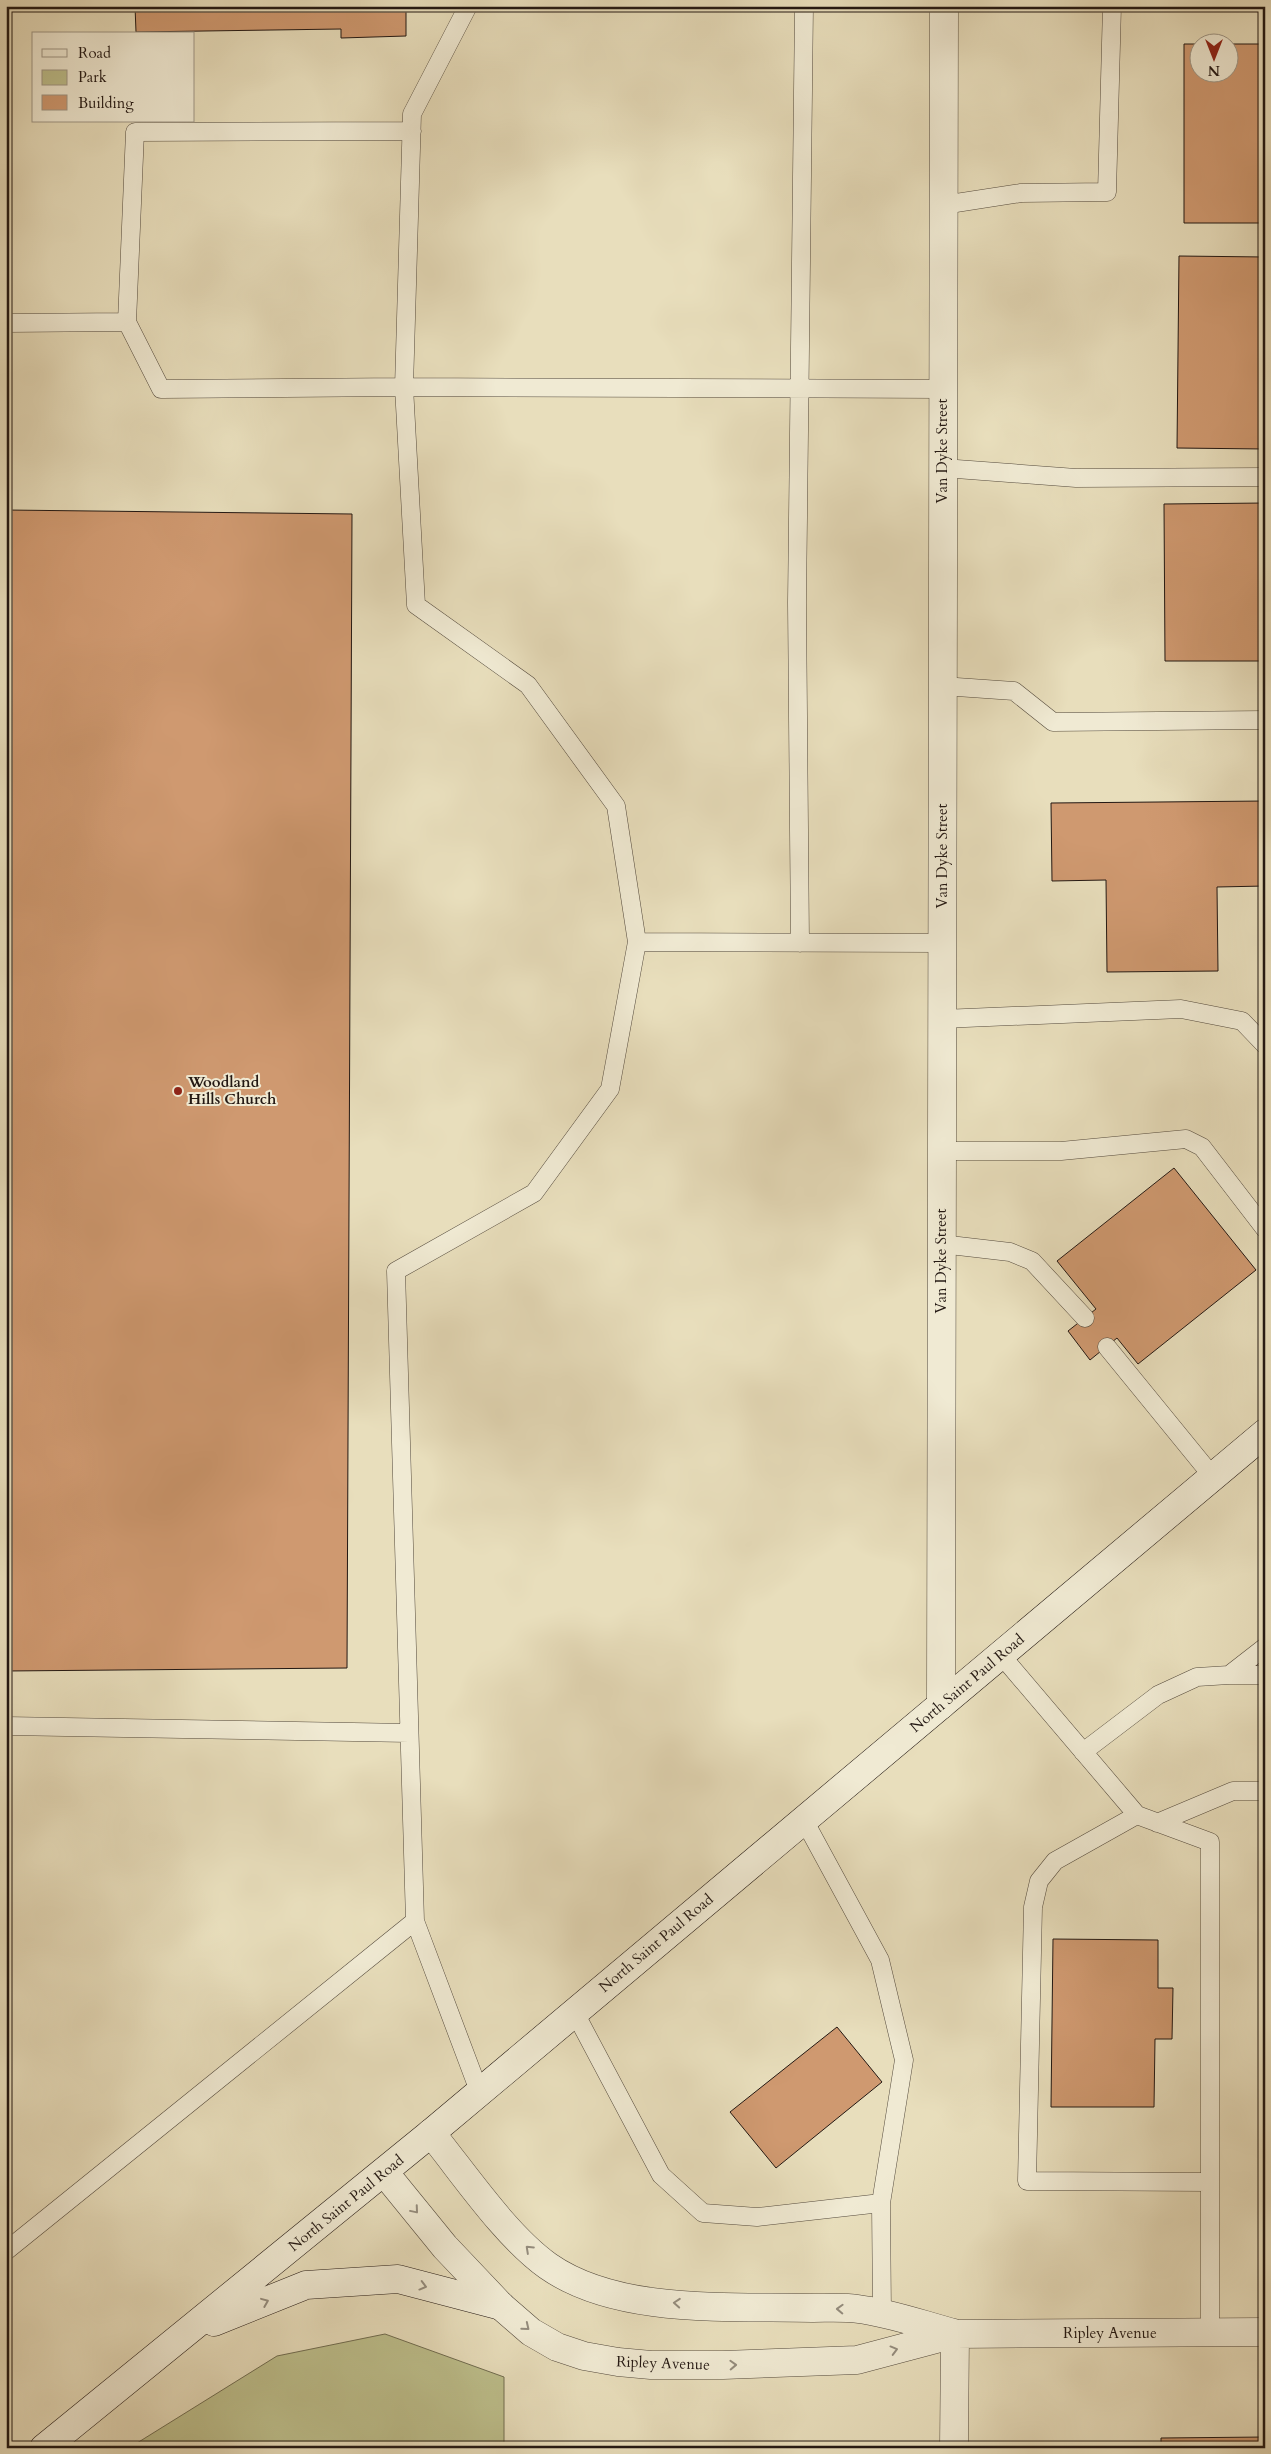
<svg xmlns="http://www.w3.org/2000/svg" width="1271" height="2454" font-family="Cardo,serif">
	<style>
		.green { fill: #bdbf8c; stroke: #706c50 }
		.building { fill: #cf9970; stroke: #231813 }
		.lines { fill: none; stroke-linecap: round; stroke-linejoin: round }
		.lane-casing { stroke: #544a3d; stroke-width: 19 }
		.street-casing { stroke: #544a3d; stroke-width: 29 }
		.secondary-casing { stroke: #231813; stroke-width: 29 }
		.lane { stroke: #f0ead3; stroke-width: 18 }
		.street { stroke: #f0ead3; stroke-width: 28 }
		.secondary { stroke: #f0ead3; stroke-width: 28 }
		.oneway { stroke: #948c7d }
		.poi-dot { fill: #8f2418; stroke: #f0ead3; stroke-width: 2 }
		.labels { text-anchor: middle; dominant-baseline: central; stroke-width: 4; stroke-linejoin: round; paint-order: stroke }
		.street-label { font-size: 15px; fill: #231813; stroke: #f0ead3 }
		.poi-label { font-size: 15px; font-weight: bold; fill: #231813; stroke: #f0ead3; text-anchor: start }
	</style>
	<rect width="100%" height="100%" fill="#e8debc"/>
	<filter id="stains"><feTurbulence type="fractalNoise" baseFrequency=".004" numOctaves="4"/><feColorMatrix values="0 0 0 0 .2 0 0 0 0 .09 0 0 0 0 .02 0 0 0 .5 -.17"/></filter>
	<radialGradient id="worn" r=".72"><stop offset=".6" stop-color="#630" stop-opacity="0"/><stop offset="1" stop-color="#630" stop-opacity=".3"/></radialGradient>
	<!-- green -->
	<path class="green" d="M385 2334 504 2377V2448H129L277 2356Z"/>
	<!-- building -->
	<path class="building" d="M135 6H406V36L341 38V29L136 32Z
		M1184 44H1198V72H1228V44H1265V223H1184Z
		M1179 256 1265 257V449L1177 448Z
		M1265 503V661H1165L1164 504Z
		M6 510 352 514 347 1668 6 1671Z
		M1265 801V886L1217 887 1218 971 1107 972 1106 880 1052 881 1051 803Z
		M1174 1168 1256 1270 1138 1364 1117 1338 1090 1360 1068 1331 1096 1309 1057 1261Z
		M1053 1939 1158 1940V1988H1173L1172 2039H1155L1154 2107H1051Z
		M837 2027 882 2082 776 2168 730 2112Z
		M1265 2437V2448H1161V2438Z"/>
	<g class="lines">
		<defs>
			<path id="lane" d="M468 6 412 114 404 387 943 389
				M943 205 1021 193 1107 192 1112 6
				M127 322 135 132 412 131
				M6 323 127 322 161 389 404 387 416 605 528 685 616 806 637 942 942 943
				M943 468 1076 478 1265 477
				M942 686 1014 691 1053 722 1265 720
				M800 943 797 603 804 6
				M942 1019 1181 1009 1242 1021 1265 1045
				M942 1151H1061L1186 1139 1202 1147 1265 1229
				M941 1244 1010 1252 1032 1261 1085 1318
				M1107 1347 1213 1477
				M1001 1655 1137 1815 1210 1842V2332
				M1229 1675H1265
				M6 1726 409 1733
				M1083 1752 1158 1695 1197 1677 1229 1675 1265 1647
				M1137 1815 1055 1861 1039 1881 1033 1907 1027 2181 1209 2182
				M804 1820 880 1960 904 2060 881 2203 882 2314
				M1157 1823 1233 1791H1265
				M574 2011 661 2175 703 2213 757 2217 881 2203
				M479 2091 415 1921 396 1271 534 1193 610 1089 637 942
				M6 2251 415 1921"/>
			<path id="street" d="M941 1705 944 6
				M431 2133C465 2175 505 2235 548 2266 618 2315 731 2306 813 2308 828 2308 844 2307 858 2309 891 2313 923 2325 954 2333
				M384 2172 445 2247 501 2306 531 2332 557 2347 584 2356 618 2362 651 2365H723L857 2360 955 2334 1265 2332
				M954 2448 955 2334"/>
			<path id="secondary" d="M214 2322 306 2285 398 2279 501 2306
				M44 2448 431 2133 1265 1433"/>
		</defs>
		<!-- lane casing -->
		<use href="#lane" class="lane-casing"/>
		<!-- street casing -->
		<use href="#street" class="street-casing"/>
		<!-- secondary casing -->
		<use href="#secondary" class="secondary-casing"/>
		<!-- lane -->
		<use href="#lane" class="lane"/>
		<!-- street -->
		<use href="#street" class="street"/>
		<!-- secondary -->
		<use href="#secondary" class="secondary"/>
	</g>
	<!-- one-way arrows -->
	<defs><path id="oneway-chevron" d="M-2-3.5L2.5 0L-2 3.5" fill="none" stroke-width="1.6" stroke-linecap="round" stroke-linejoin="round" transform="scale(1.25)"/></defs>
	<g class="oneway">
		<use href="#oneway-chevron" transform="translate(415 2210) rotate(50)"/>
		<use href="#oneway-chevron" transform="translate(529 2249) rotate(-137)"/>
		<use href="#oneway-chevron" transform="translate(423 2286) rotate(15)"/>
		<use href="#oneway-chevron" transform="translate(265 2302) rotate(-22)"/>
		<use href="#oneway-chevron" transform="translate(677 2303) rotate(-176)"/>
		<use href="#oneway-chevron" transform="translate(840 2309) rotate(-178)"/>
		<use href="#oneway-chevron" transform="translate(526 2327) rotate(39)"/>
		<use href="#oneway-chevron" transform="translate(894 2350) rotate(-15)"/>
		<use href="#oneway-chevron" transform="translate(733 2365) rotate(-2)"/>
	</g>
	<!-- markers -->
	<circle class="poi-dot" cx="178" cy="1091" r="5"/>
	<g class="labels">
		<!-- street labels -->
		<g class="street-label">
			<text transform="translate(942 451) rotate(-90)">Van Dyke Street</text>
			<text transform="translate(942 856) rotate(-90)">Van Dyke Street</text>
			<text transform="translate(941 1261) rotate(-90)">Van Dyke Street</text>
			<text transform="translate(967 1683) rotate(-40)">North Saint Paul Road</text>
			<text transform="translate(656 1943) rotate(-40)">North Saint Paul Road</text>
			<text transform="translate(346 2203) rotate(-39)">North Saint Paul Road</text>
			<text x="1110" y="2333">Ripley Avenue</text>
			<text transform="translate(663 2363) rotate(2)">Ripley Avenue</text>
		</g>
		<!-- poi labels -->
		<g class="poi-label">
			<text x="188" y="1082">Woodland<tspan x="188" dy="17">Hills Church</tspan></text>
		</g>
	</g>
	<!-- margin -->
	<rect width="1271" height="2454" fill="none" stroke="#e8debc" stroke-width="25"/>
	<rect x="8" y="8" width="1256" height="2439" fill="none" stroke="#231813" stroke-width="2.5"/>
	<rect x="12" y="12" width="1246" height="2429" fill="none" stroke="#231813"/>
	<!-- legend -->
	<rect x="32" y="32" width="162" height="90" fill="#f0ead3" stroke="#9e9686"/>
	<rect x="42" y="49" width="25" height="8" fill="#f0ead3" stroke="#9e9686"/>
	<text x="78" y="58" font-size="15" fill="#231813">Road</text>
	<rect x="42" y="70" width="25" height="15" fill="#bdbf8c" stroke="#9e9686"/>
	<text x="78" y="82" font-size="15" fill="#231813">Park</text>
	<rect x="42" y="95" width="25" height="15" fill="#cf9970" stroke="#9e9686"/>
	<text x="78" y="108" font-size="15" fill="#231813">Building</text>
	<!-- north arrow -->
	<g transform="translate(1214 58) rotate(180)"><circle r="24" fill="#f0ead3" stroke="#9e9686"/>
	<path d="M0-4L9 19L0 12L-9 19Z" fill="#8f2418"/>
	<text y="-8" font-size="14" font-weight="bold" text-anchor="middle" fill="#231813">N</text>
	</g>
	<rect width="100%" height="100%" filter="url(#stains)"/>
	<rect width="100%" height="100%" fill="url(#worn)"/>
</svg>
